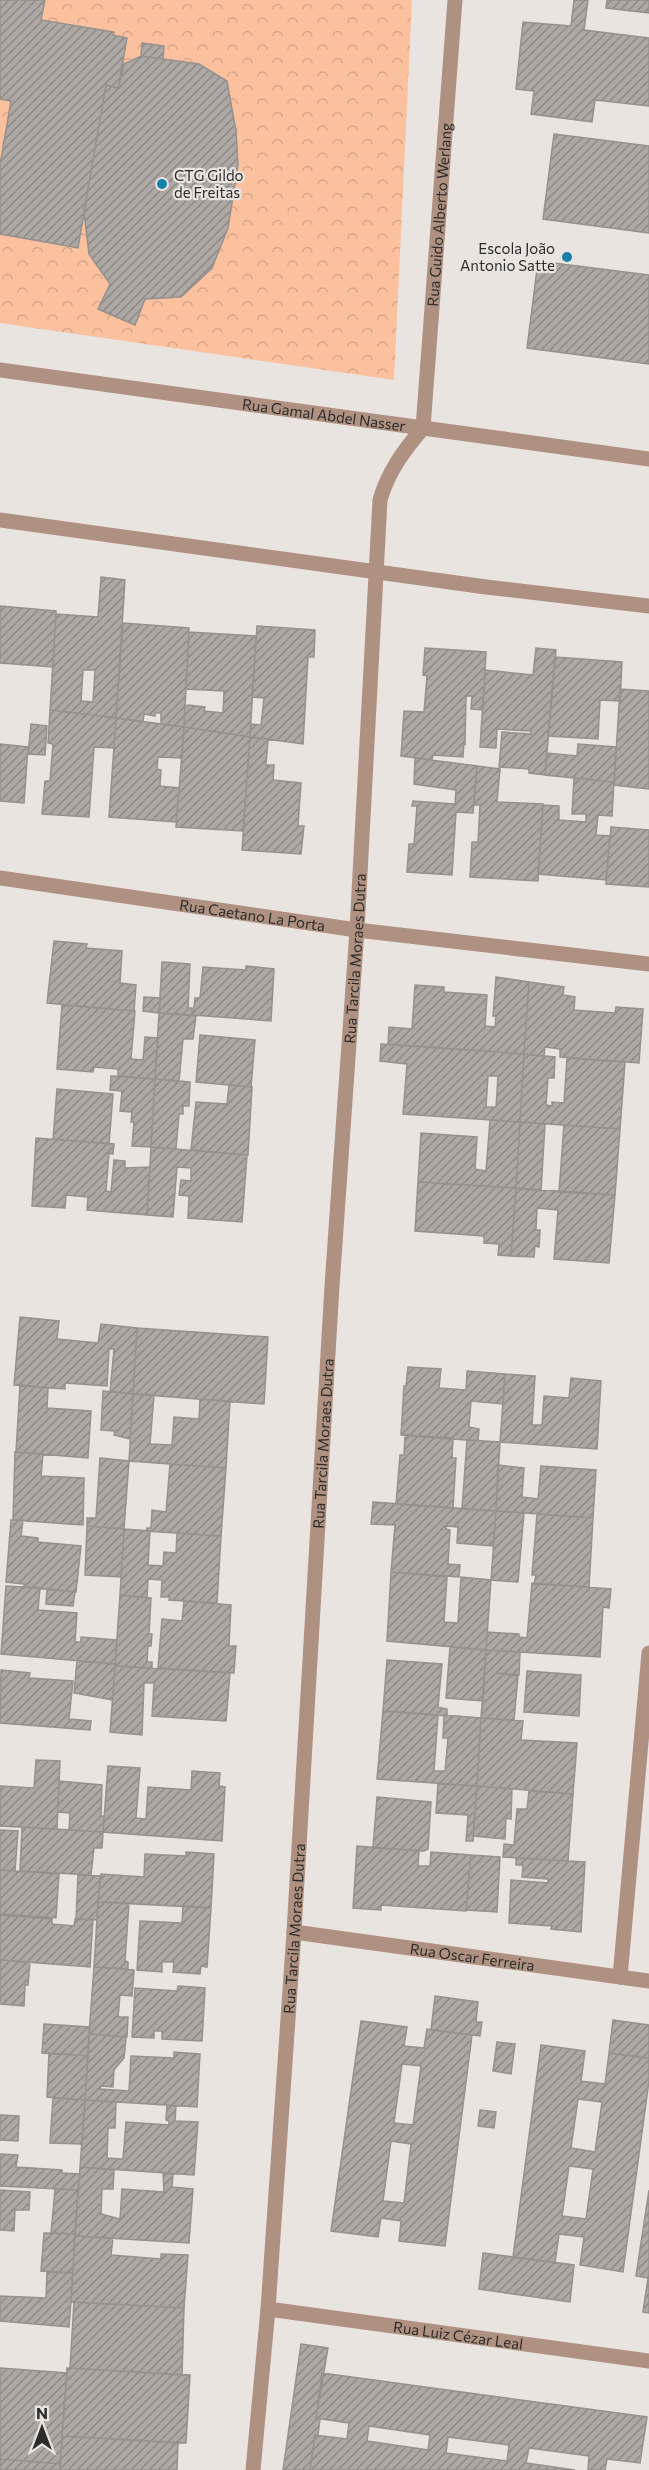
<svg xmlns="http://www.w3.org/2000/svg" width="649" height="2470" font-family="Commissioner,sans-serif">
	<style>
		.forest { fill: url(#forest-crowns) }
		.building { fill: url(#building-hatch); stroke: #96918d; stroke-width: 1.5; fill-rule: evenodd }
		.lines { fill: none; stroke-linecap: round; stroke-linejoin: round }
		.minor { stroke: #af9181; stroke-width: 15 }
		.poi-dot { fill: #167fa8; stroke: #eae4e0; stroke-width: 2 }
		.labels { text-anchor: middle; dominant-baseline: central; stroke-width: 4.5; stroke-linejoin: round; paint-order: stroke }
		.poi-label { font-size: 15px; fill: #2e2c2a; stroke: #eae4e0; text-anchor: start }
		.street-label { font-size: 15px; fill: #2e2c2a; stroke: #eae4e0 }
	</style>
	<defs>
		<pattern id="forest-crowns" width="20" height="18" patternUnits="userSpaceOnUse" patternTransform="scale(1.5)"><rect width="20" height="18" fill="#fbc19f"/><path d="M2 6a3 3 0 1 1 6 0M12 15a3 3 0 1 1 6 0" fill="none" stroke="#d7a689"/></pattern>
		<pattern id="building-hatch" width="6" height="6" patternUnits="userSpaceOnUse" patternTransform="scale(1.5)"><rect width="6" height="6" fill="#aea8a5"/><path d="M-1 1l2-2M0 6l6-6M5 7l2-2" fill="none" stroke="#8e8987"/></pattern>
	</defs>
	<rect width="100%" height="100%" fill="#eae4e0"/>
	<!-- forest -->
	<path class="forest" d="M0 0H412L394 380 0 323Z"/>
	<!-- building -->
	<path class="building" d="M0 0H45L41 20 114 32 113 35 127 38 118 88 106 85 78 248 0 234V165L11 101 0 99Z
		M574 0H588L584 30 649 38V106L595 100 592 122 531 114 534 91 516 89 523 22 571 26Z
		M607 0H649V13L606 8Z
		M142 43 164 46 163 59 141 56Z
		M141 56 199 64 227 81 236 131 238 165 228 228 212 268 181 297 145 299 135 325 98 309 110 284 89 254 84 212 106 85 118 88 124 64Z
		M554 134 649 146V233L543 219Z
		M538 261 649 275V364L527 348Z
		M101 577 125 580 116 718 50 710 56 614 98 617ZM83 670H95L93 702 81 701Z
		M0 606 56 611 53 667 0 663Z
		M123 623 189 628 184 727 161 724V713H155V716L144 714 143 722 116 718Z
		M257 626 315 630 314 657H308L303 744 250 737 251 724 261 725 264 698 252 697Z
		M189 632 256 636 250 737 184 727 185 707 188 705 205 707 204 711 223 713 224 691 186 689Z
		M425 648 486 652 483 710 471 709 472 696H466L465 744 464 743 463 757 433 755 432 760 401 756 404 711 424 712 427 676 423 675Z
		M536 648 556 650 545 775 529 773V769L499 767 502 732 531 734V731L497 729 496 748 480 747 485 670 533 675Z
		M555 657 622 662 620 701 600 700 598 739 548 736Z
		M620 689 649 691V789L614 785Z
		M50 710 116 718 114 748 94 747 89 817 42 814 45 781H50L53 744 48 743Z
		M116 718 184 727 182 758 158 757 157 769 161 770 160 786 179 788 176 822 109 817Z
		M31 724 47 726 45 755 28 754Z
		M184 727 250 737 243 831 176 827Z
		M250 737 268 739 266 765H274L273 780 301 783 298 826H304L301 854 242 850Z
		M0 744 28 747 24 803 0 801Z
		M578 744 616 747 614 782 545 775 547 753 577 756Z
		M415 758 477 766 473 813 456 812 452 875 407 872 409 844H414L417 806H412L413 801 455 804 456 790 414 784Z
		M477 766 500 769 497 802 543 804 538 881 470 877 472 842H478L480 805H474Z
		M574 778 614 782 612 816 598 815 596 835 610 836 606 880 538 874 543 805 559 806V820L586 822V814H572Z
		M611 827 649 830V887L606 884Z
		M54 941 87 944 86 948 122 951 120 983 136 985 134 1011 47 1003Z
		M162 962 190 964 188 1008H192V1015L159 1013Z
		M246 966 274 969 271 1021 193 1015 195 998H200L203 967 246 970Z
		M496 977 529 982 524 1054 388 1044 389 1027 412 1029 415 985 444 987V992L487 995 485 1026 495 1027 496 1016H493Z
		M529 982 564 987 563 995 575 997 574 1010 615 1013 616 1007 643 1009 639 1063 560 1057V1049L545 1047 544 1056 524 1054Z
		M144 997 160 998 159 1013 143 1011Z
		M62 1005 135 1011 131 1059 143 1060 145 1037 158 1038 155 1079 118 1076V1069L94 1067 93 1072 57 1069Z
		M159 1013 196 1016 193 1039H183L179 1081 155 1079Z
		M200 1035 255 1040 251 1087 196 1082Z
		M381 1044 524 1054 520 1122 403 1114 407 1064 380 1061ZM488 1076H498L496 1107H486Z
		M524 1054 555 1057 554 1078H548L546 1105 552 1106V1102L564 1103 567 1058 625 1062 620 1129 520 1122Z
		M111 1076 155 1079 151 1147 132 1146 134 1122H131L132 1112 120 1111 122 1091 110 1090Z
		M155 1079 190 1082 189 1106H183V1114H179L176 1149 151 1147Z
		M229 1085 252 1087 248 1155 191 1150 196 1102 227 1104Z
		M57 1089 113 1094 109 1144 53 1139Z
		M490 1120 520 1122 516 1188 418 1182 421 1133 477 1137 475 1169 486 1171Z
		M520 1122 545 1124 541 1191 516 1188Z
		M564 1125 620 1129 615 1195 559 1192Z
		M36 1138 114 1144 113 1154 109 1153 106 1191 111 1192 114 1160 125 1161V1168L150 1167 147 1215 87 1210 88 1197 66 1195 65 1208 32 1206Z
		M151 1147 247 1155 242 1222 188 1218 189 1196 179 1195 181 1180 191 1181V1168L177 1167 173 1217 147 1215Z
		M418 1182 516 1188 511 1256 498 1255 499 1244 484 1243V1236L415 1231Z
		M516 1188 615 1195 609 1263 554 1259 558 1210 537 1208 536 1230H540L539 1247 535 1246 534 1257 511 1256Z
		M20 1317 59 1321 57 1339 98 1343 101 1324 137 1328 133 1394 110 1392 114 1349H109L107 1386 65 1383V1389L14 1385Z
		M137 1328 268 1337 264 1404 133 1394Z
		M408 1367 441 1369 439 1388 466 1390 467 1371 505 1374 503 1404 471 1401 469 1427 479 1429 478 1441 401 1435 404 1386H406Z
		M505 1374 535 1376 532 1425H542L544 1396 569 1398 571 1378 601 1381 597 1449 500 1442Z
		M20 1385 48 1388 47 1408 91 1411 88 1458 16 1452Z
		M103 1391 133 1394 130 1439 114 1435 115 1431 101 1430Z
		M133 1394 154 1395 150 1444 172 1445 174 1417 199 1419 200 1399 230 1401 226 1468 129 1461Z
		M405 1435 453 1438 452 1458H456L453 1508 396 1504 400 1455H404Z
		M467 1440 500 1442 496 1511 462 1509Z
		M15 1452 43 1454 41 1476 84 1478 83 1525 13 1520Z
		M100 1458 129 1461 124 1529 87 1526V1518H96Z
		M170 1464 226 1468 221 1536 146 1531 147 1528H151L152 1510 166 1512Z
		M498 1465 524 1468 522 1497 538 1499 541 1466 596 1470 593 1518 496 1511Z
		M373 1502 496 1511 493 1546 457 1543 458 1527 446 1526V1529L450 1530 448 1564 460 1565 459 1577 391 1572 395 1525 371 1524Z
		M496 1511 524 1513 518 1582 491 1580Z
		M537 1514 593 1518 589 1587 534 1584 536 1575H532Z
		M11 1520H23L21 1536 38 1538V1542L81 1546 76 1592 24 1587V1584L6 1582Z
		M87 1526 124 1529 121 1577 85 1575Z
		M124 1529 150 1531 148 1565 163 1566 164 1552 176 1553 177 1533 221 1536 217 1603 169 1600 170 1597H161L162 1580 148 1579 147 1598 120 1595Z
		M391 1572 447 1577 444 1622 458 1623 461 1577 491 1580 486 1650 387 1641Z
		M532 1583 611 1589 609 1608 603 1607 600 1657 486 1650 487 1632 519 1634V1637L527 1638Z
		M6 1586 40 1588 38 1610 77 1613 75 1642H81V1637L117 1640 115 1664 1 1654Z
		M47 1589 75 1592 73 1606 46 1604Z
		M120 1595 151 1598 149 1634H152L151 1646H148L147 1662H152V1668L115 1666Z
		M184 1601 231 1605 229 1646H236L234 1673 158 1668 162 1619 182 1621Z
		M450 1647 486 1650 483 1701 446 1698Z
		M486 1650 520 1652 519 1675 495 1673 518 1676 514 1720 481 1718Z
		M387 1660 442 1664 438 1707 447 1709V1716L383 1711Z
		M77 1661 115 1664 113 1700 74 1693Z
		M115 1666 230 1673 226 1721 152 1716 154 1683H144L142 1735 110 1732Z
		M1 1670 30 1673 29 1678 73 1681 69 1719 91 1721 90 1730 0 1723Z
		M527 1671 581 1675 579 1716 524 1712Z
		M383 1711 438 1715 434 1771H445L448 1738H443L444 1715 481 1718 477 1786 377 1779Z
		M481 1718 523 1721 521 1740 577 1743 573 1794 477 1786Z
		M36 1760 60 1761 57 1829 0 1826V1786L34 1788Z
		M108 1766 140 1768 136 1818 146 1819 148 1787 191 1790 192 1771 220 1773 219 1786 225 1787 222 1841 103 1832Z
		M59 1781 102 1785 101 1816H104L103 1832 69 1830 70 1813 58 1812Z
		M438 1784 477 1786 473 1841H466L468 1815 436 1813Z
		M477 1786 512 1789 511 1819 506 1818 505 1839 473 1836Z
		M529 1791 573 1794 568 1861 503 1857 504 1844 514 1845 517 1809H527Z
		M377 1797 431 1802 428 1849 424 1851 373 1848Z
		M22 1827 103 1832 102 1848H94L91 1875 20 1871Z
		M0 1830 18 1831 15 1871 0 1870Z
		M357 1846 419 1851 418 1866H430L431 1852 471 1855 466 1911 381 1905V1910L353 1908Z
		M186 1852 214 1854 211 1908 98 1902 101 1874 144 1877 145 1854 186 1856Z
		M471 1855 500 1857 497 1912 466 1910Z
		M516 1858 585 1862 581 1932 551 1929 552 1926 509 1923 511 1880 548 1883V1879L522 1877 523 1865H516Z
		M0 1870 59 1874 56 1918 0 1914Z
		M78 1875 100 1876 97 1920 76 1919Z
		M98 1902 129 1903 125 1961 128 1962V1969L94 1967Z
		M183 1906 211 1908 207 1967 201 1966 200 1974 173 1972 174 1962H162V1972L137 1970 140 1921 182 1923Z
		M0 1915 52 1919V1924L74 1926 75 1919H93L90 1967 0 1960Z
		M0 1960 30 1962 28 1985H25L24 2006 0 2004Z
		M94 1967 134 1970 132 1996 120 1995 118 2017H128L127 2037 89 2034Z
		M178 1986 205 1988 202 2041 162 2039V2031H154V2038L132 2037 135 1988 177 1991Z
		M435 1996 478 2002 476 2022H482L480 2036 431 2030Z
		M613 2020 649 2025V2058L609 2053Z
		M361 2021 407 2027 404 2046 424 2048 427 2029 472 2035 445 2246 399 2241 401 2221 381 2218 378 2237 331 2231ZM402 2064 421 2066 413 2125 394 2123ZM391 2141 411 2144 404 2203 383 2201Z
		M44 2024 90 2027 88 2056 42 2053Z
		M89 2034 126 2037 124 2058 114 2070 113 2087 101 2086 100 2089 129 2091 131 2056 174 2058V2052L200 2054 197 2107 85 2100Z
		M497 2042 515 2044 511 2074 493 2071Z
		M541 2045 585 2051 581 2081 605 2084 609 2053 649 2058V2081L623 2272 580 2265 584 2237 559 2234 555 2263 513 2257ZM578 2099 602 2102 595 2152 571 2148ZM569 2166 593 2169 586 2219 562 2216Z
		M49 2053 88 2056 85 2100 47 2097Z
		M53 2098 85 2100 82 2144 50 2143Z
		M85 2100 116 2102 115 2128H108L107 2158 123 2159 126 2122 169 2125V2121L166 2120 167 2105 176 2106 175 2121 198 2122 194 2175 80 2167Z
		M480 2110 496 2112 494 2128 478 2126Z
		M0 2115 19 2116 18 2141 0 2140Z
		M0 2154 18 2155 16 2167 62 2170V2173L80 2174 78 2190 0 2186Z
		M80 2167 114 2170 113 2189H102L101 2214 120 2219 122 2189 164 2192 163 2173 173 2174 172 2187 193 2189 189 2243 75 2236Z
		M55 2189 78 2190 75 2234 51 2233Z
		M0 2190 30 2192 29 2210H15L14 2231 0 2230Z
		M649 2190V2313L643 2312 648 2278 636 2276Z
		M44 2233 75 2234 73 2273 41 2271Z
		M75 2236 113 2238 111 2255 161 2259V2254L188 2255 184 2308 71 2302Z
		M483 2253 574 2265 570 2302 479 2289Z
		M47 2272 73 2273 69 2327 0 2321V2296L46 2298Z
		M74 2302 184 2308 182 2375 70 2368Z
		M301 2344 328 2348 316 2418 320 2419 318 2435H315L310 2470H283Z
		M0 2368 67 2373 60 2464 0 2459Z
		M67 2368 190 2375 186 2443 62 2436Z
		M322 2373 647 2417 640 2463 607 2459 605 2470H588L589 2456 529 2448 526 2463 575 2470H310L315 2435 347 2439 349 2423 316 2418ZM369 2426 430 2435 428 2450 367 2441ZM448 2437 509 2445 507 2461 446 2453Z
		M62 2436 178 2443 177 2470H60Z
		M0 2459 60 2464V2470H0Z"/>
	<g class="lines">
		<!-- minor -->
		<g class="minor">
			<path id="s1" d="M0 370 649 459"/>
			<path id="s2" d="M423 428 455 0"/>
			<path d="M0 520 486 587 649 606"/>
			<path id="s3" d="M0 878 357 930 649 964"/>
			<path id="s4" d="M294 1932 649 1981"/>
			<path d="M620 1977 649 1653"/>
			<path id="s5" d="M268 2309 649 2361"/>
			<path id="s6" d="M253 2470 268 2309 294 1932 332 1286 357 930 380 500C388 472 404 450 423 428"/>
		</g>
	</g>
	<!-- markers -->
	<g class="poi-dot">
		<circle cx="162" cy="184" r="6"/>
		<circle cx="567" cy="257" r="6"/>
	</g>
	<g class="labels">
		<!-- poi labels -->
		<g class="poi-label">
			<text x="174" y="175">CTG Gildo<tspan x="174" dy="17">de Freitas</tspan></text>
			<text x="555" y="248" text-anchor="end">Escola João<tspan x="555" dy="17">Antonio Satte</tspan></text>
		</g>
		<!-- street labels -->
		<g class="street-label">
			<text stroke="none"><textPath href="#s2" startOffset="214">Rua Guido Alberto Werlang</textPath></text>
			<text stroke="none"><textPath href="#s1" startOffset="327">Rua Gamal Abdel Nasser</textPath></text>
			<text stroke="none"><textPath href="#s3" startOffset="255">Rua Caetano La Porta</textPath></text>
			<text stroke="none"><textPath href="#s6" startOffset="1515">Rua Tarcila Moraes Dutra</textPath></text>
			<text stroke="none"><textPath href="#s6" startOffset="1029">Rua Tarcila Moraes Dutra</textPath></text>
			<text stroke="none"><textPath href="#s6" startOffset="543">Rua Tarcila Moraes Dutra</textPath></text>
			<text stroke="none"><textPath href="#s4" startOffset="180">Rua Oscar Ferreira</textPath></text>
			<text stroke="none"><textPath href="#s5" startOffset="192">Rua Luiz Cézar Leal</textPath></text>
		</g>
	</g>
	<!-- north arrow -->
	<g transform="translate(42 2428)" stroke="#eae4e0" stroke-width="4.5" paint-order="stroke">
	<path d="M0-4.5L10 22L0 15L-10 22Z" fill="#2e2c2a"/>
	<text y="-9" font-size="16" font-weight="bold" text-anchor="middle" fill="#2e2c2a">N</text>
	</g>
</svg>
